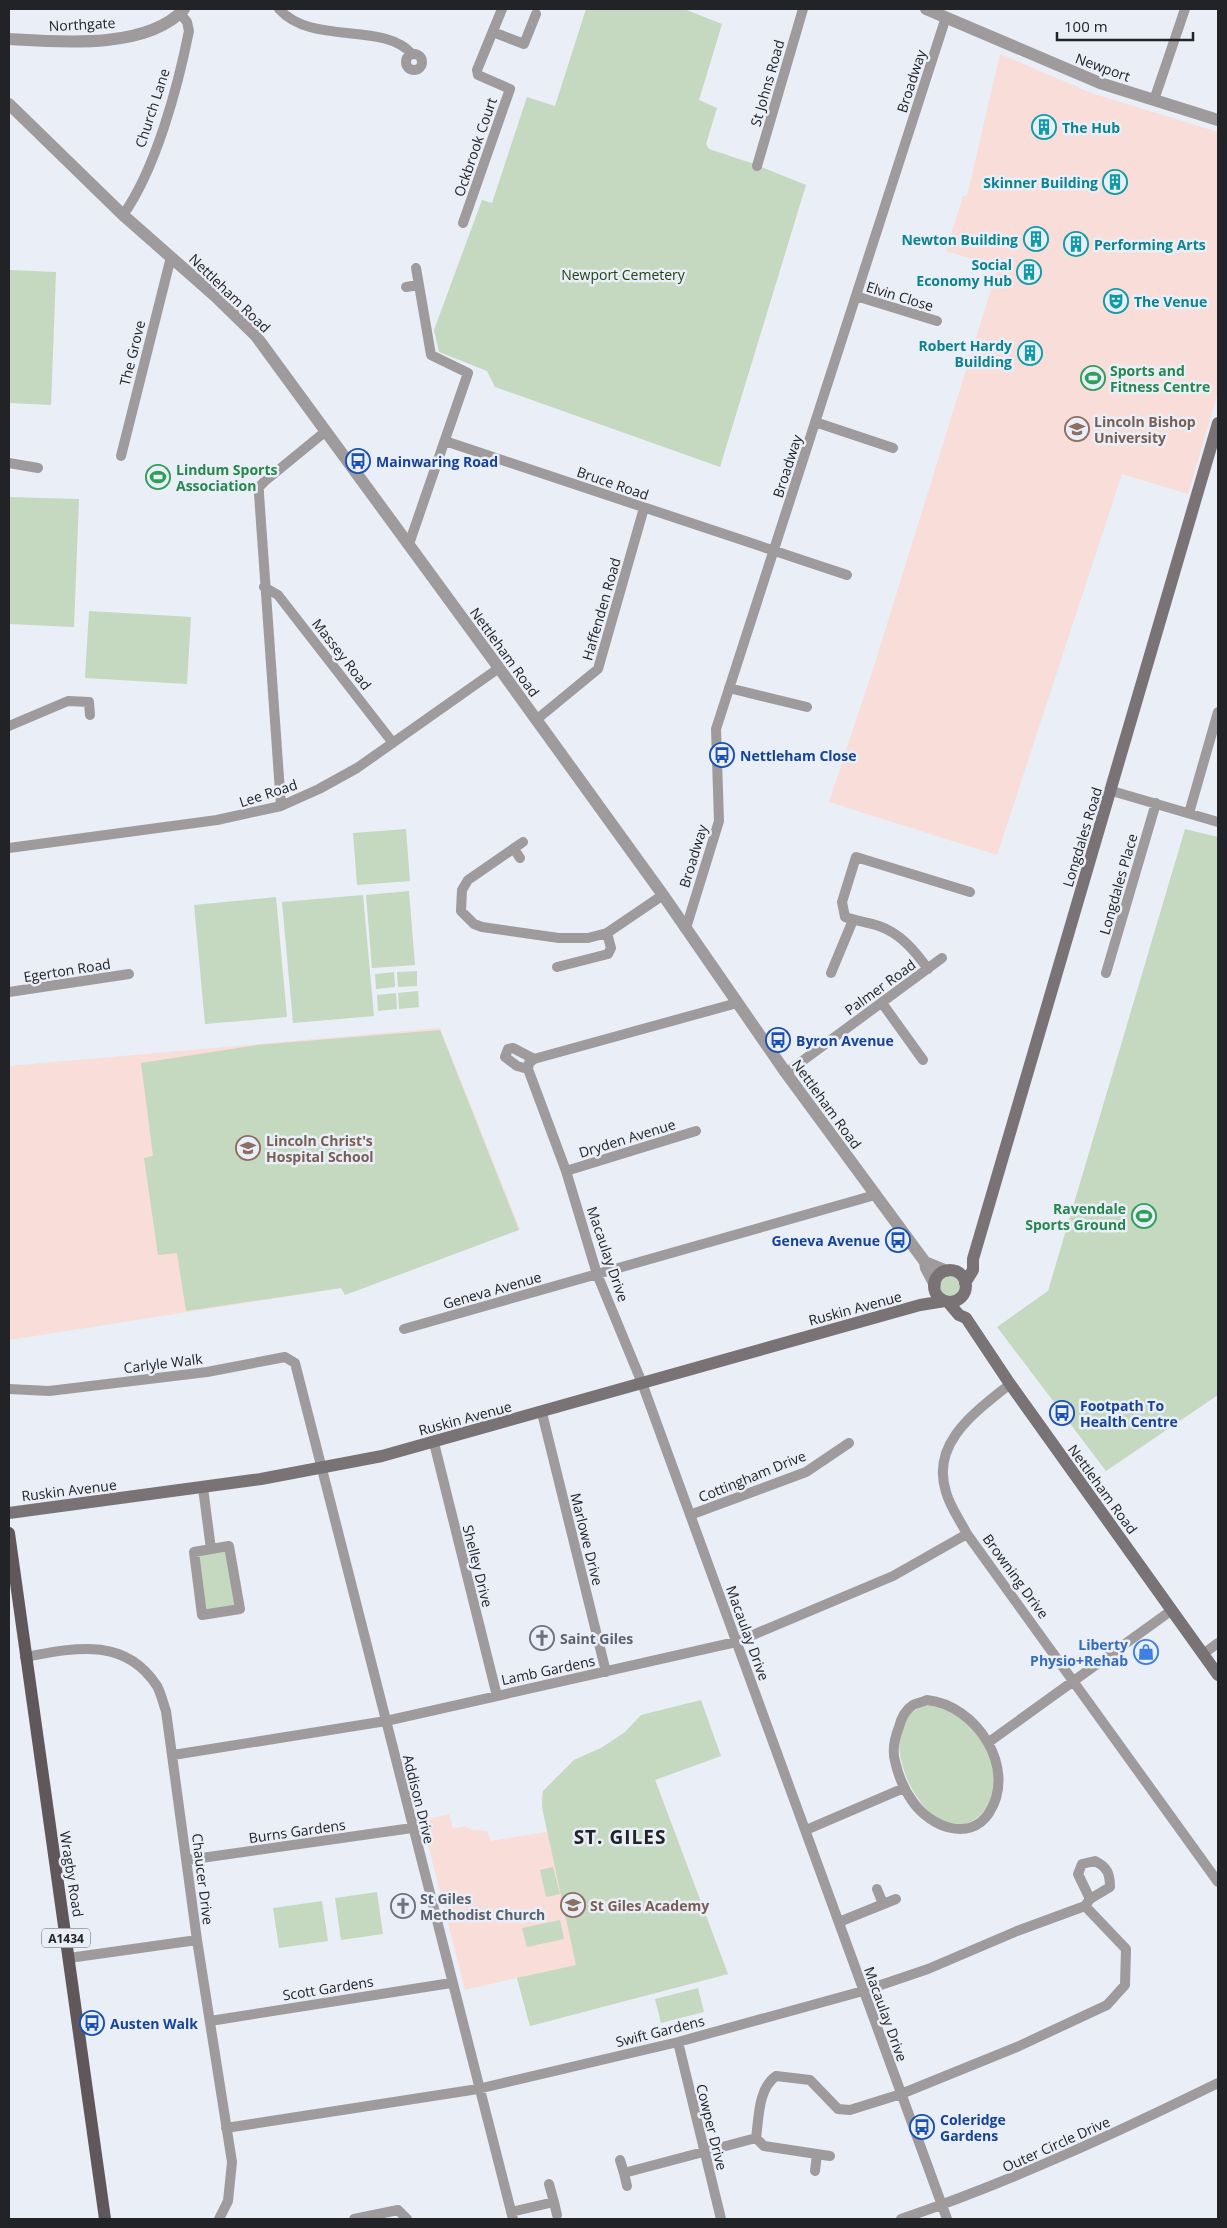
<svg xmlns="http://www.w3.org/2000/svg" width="1227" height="2228" font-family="'Open Sans',sans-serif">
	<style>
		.education { fill: #f8ddd9 }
		.green { fill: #c5d8c0 }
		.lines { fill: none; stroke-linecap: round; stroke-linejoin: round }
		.minor { stroke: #9f9b9c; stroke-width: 10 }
		.tertiary { stroke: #9f9b9c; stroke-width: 12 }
		.secondary { stroke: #7a7375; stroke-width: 12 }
		.primary { stroke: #5f5759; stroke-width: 12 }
		.labels { text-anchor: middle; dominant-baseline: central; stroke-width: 5; stroke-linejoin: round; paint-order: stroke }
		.shield { fill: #e9eef7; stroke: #5d6065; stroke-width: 1 }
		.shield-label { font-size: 12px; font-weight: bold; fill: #212327 }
		.street-label { font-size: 14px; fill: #212327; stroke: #e9eef7 }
		.culture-label { font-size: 14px; font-weight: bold; fill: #0d838f; stroke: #e9eef7; text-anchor: end }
		.park-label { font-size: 14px; fill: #1e4212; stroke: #e9eef7 }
		.leisure-label { font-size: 14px; font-weight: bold; fill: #27864d; stroke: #e9eef7; text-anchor: start }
		.education-label { font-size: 14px; font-weight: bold; fill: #785e54; stroke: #e9eef7; text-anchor: start }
		.transit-label { font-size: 14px; font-weight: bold; fill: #164399; stroke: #e9eef7; text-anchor: start }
		.worship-label { font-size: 14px; font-weight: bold; fill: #5b616d; stroke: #e9eef7; text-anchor: start }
		.shop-label { font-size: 14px; font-weight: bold; fill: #366cbe; stroke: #e9eef7; text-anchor: end }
		.district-label { font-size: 19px; font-weight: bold; letter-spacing: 1px; fill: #212327; stroke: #e9eef7 }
	</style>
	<rect width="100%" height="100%" fill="#e9eef7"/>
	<!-- education -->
	<path class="education" d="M1000 54 1091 93 1218 132V393L1188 494 1122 474 997 855 829 802 875 663 998 267 946 251 963 196H967Z
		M440 1028 520 1229 345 1295 341 1288 9 1340V1066Z
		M641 1715 655 1779 728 1974 530 2026 517 1978 465 1990 422 1821 449 1814 453 1829 465 1826 472 1830 487 1831 491 1841 547 1832 541 1798 543 1791 574 1760 601 1748 624 1733Z"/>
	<!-- green -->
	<path class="green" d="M586 9H684L722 24 699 100 717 108 706 144 709 149 754 164 806 185 720 467 495 387 487 371 439 352 434 330 482 200 492 203 527 97 555 106Z
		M9 270 56 272 51 405 9 403Z
		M9 497 79 499 74 627 9 624Z
		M89 611 191 617 187 684 85 678Z
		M406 829 410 881 357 885 353 833Z
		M1185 829 1218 837V1395L1106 1471 997 1327 1048 1291Z
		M409 891 415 965 372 968 366 895Z
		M363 895 374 1016 293 1023 282 902Z
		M276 897 287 1017 205 1024 194 905Z
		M417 971V986L398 987 397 972Z
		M394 972 395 987 376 989 375 974Z
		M418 991 419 1007 399 1009 398 993Z
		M396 993 397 1009 378 1011 377 995Z
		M440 1030 519 1230 345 1295 341 1288 186 1311 177 1253 158 1255 144 1158 153 1156 141 1063 257 1045Z
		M940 1286a11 11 0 1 1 22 0a11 11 0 1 1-22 0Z
		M229 1546 240 1609 202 1615 194 1552Z
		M701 1700 721 1756 655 1780 728 1974 530 2026 517 1978 576 1965 542 1807 543 1791 574 1760 601 1748 624 1733 641 1715Z
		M930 1705C939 1708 950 1711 958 1717 991 1737 1011 1795 974 1820 925 1853 860 1717 930 1705Z
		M553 1867 560 1894 546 1897 540 1870Z
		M377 1892 383 1934 341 1940 335 1898Z
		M322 1901 328 1941 279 1948 273 1908Z
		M560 1920 564 1939 527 1947 522 1928Z
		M698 1988 704 2012 661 2023 655 1999Z"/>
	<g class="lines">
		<!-- minor -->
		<path class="minor" d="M279 9C312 46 383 21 412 54
			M493 32 524 44 536 14
			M406 62a8 8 0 1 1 16 0a8 8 0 1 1-16 0Z
			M1154 100 1185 9
			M757 166 803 9
			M123 215C156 169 178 86 189 31L187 22 180 13
			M463 223 510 89 478 75 477 70 502 9
			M416 268 419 285
			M406 287 419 285 431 355 468 373 409 544
			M856 296 937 321
			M815 422 893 448
			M445 441 847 575
			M121 456 171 257
			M9 463 38 468
			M264 587 278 595 393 743
			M729 688 807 707
			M536 720 598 669 644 508
			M9 726 68 701 89 702 90 715
			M1112 791 1218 822
			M281 806 259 494V487L265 481 326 431
			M1189 813 1218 712
			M523 842 468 880 462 890 461 911 474 924 482 927 559 938H588L607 933 663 895
			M9 848 217 820 281 806 319 789 357 768 499 668
			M514 849 520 858
			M686 928 719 821 716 729 946 17
			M557 967 608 954 611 948 607 933
			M928 969C915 951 900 933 879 926 867 922 856 921 845 917L842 902 856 857 970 892
			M831 973 853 920
			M1106 973 1156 803
			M9 992 129 974
			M737 1003 534 1059 529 1063 528 1069 566 1171 597 1274 642 1383 947 2219
			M882 1003 923 1060
			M528 1069 517 1066 505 1057 508 1049 513 1048 534 1059
			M786 1073 942 958
			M566 1171 696 1131
			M404 1329 875 1195
			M1010 1384C977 1411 930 1442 946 1492 950 1507 960 1520 967 1534L1218 1882
			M9 1389 49 1391 207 1372 285 1357 295 1363 513 2219
			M542 1413 606 1672
			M434 1443 497 1696
			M203 1488 211 1549 194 1552 202 1615 240 1609 229 1546 211 1549
			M690 1515 806 1472 849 1443
			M1203 1654 1218 1643
			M25 1657C74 1648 125 1636 157 1686 161 1693 163 1703 166 1711L197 1940 232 2162 228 2201 219 2219
			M927 1700C976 1705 1018 1768 989 1813 969 1843 930 1826 913 1802 905 1791 898 1775 895 1761 892 1750 895 1737 899 1727 901 1719 905 1710 913 1705 917 1703 923 1702 927 1700Z
			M989 1742 1172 1610
			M173 1755 386 1721 736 1642 893 1576 967 1534
			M806 1830 904 1788
			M187 1860 412 1828
			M877 1889 883 1904
			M1085 1906 1090 1899 1078 1874 1082 1864 1095 1861C1107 1867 1110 1873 1110 1887L1090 1899
			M839 1922 896 1899
			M69 1958 197 1940
			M210 2021 451 1983
			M678 2042 721 2219
			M226 2128 478 2089 678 2042 863 1991 928 1969 1017 1931 1085 1906
			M756 2138 764 2146 830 2156
			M620 2160 624 2173
			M815 2171 817 2154
			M627 2186 624 2173 756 2138C759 2117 758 2089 776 2076L810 2080 838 2109 850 2110 901 2094 1017 2047 1107 2005 1125 1985 1126 1949 1085 1906
			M554 2202 557 2215
			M511 2212 554 2202 549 2184
			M354 2219 398 2210 407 2219
			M901 2219C1010 2182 1114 2134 1218 2083"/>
		<!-- tertiary -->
		<path class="tertiary" d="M926 9 1100 83 1218 120
			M9 39C59 42 147 50 184 9
			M9 104 123 215 215 296 256 336 499 668 663 895 786 1073 925 1262 926 1268 935 1285
			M925 1262 947 1271"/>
		<!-- secondary -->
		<path class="secondary" d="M934 1286a16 16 0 1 1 32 0a16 16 0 1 1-32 0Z
			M965 1283 973 1270V1259L1218 423
			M948 1302 959 1315 966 1318 1010 1384 1218 1675
			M9 1513 261 1479 382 1456 920 1305 945 1301"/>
		<!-- primary -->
		<path class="primary" d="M9 1533 105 2219"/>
	</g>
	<!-- icons -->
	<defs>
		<symbol id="building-ring" viewBox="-11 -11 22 22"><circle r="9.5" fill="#e9eef7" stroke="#0f9aa8" stroke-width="1.5"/><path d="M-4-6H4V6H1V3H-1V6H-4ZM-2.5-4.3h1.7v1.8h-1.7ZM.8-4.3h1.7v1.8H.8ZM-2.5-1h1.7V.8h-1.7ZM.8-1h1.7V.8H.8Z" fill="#0f9aa8"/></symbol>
		<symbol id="theatre-ring" viewBox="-11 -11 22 22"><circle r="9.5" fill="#e9eef7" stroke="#0f9aa8" stroke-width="1.5"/><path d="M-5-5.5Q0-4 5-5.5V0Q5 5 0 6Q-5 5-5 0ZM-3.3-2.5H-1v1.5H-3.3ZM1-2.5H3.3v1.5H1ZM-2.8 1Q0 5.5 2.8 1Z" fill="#0f9aa8"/></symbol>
		<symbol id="stadium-ring" viewBox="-11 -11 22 22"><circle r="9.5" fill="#e9eef7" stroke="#2e9e5b" stroke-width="1.5"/><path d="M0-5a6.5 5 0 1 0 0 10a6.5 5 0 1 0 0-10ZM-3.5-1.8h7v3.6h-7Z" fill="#2e9e5b"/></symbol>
		<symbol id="university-ring" viewBox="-11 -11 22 22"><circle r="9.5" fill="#e9eef7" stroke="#8d6e63" stroke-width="1.5"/><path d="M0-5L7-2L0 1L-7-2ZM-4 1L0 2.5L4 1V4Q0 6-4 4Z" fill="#8d6e63"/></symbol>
		<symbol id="bus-ring" viewBox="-11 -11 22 22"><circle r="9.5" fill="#e9eef7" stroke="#1a4fb4" stroke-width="1.5"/><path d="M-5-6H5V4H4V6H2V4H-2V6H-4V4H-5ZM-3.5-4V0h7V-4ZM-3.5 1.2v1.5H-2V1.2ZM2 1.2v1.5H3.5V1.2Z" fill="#1a4fb4"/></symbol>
		<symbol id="school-ring" viewBox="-11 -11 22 22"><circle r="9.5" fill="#e9eef7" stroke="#8d6e63" stroke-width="1.5"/><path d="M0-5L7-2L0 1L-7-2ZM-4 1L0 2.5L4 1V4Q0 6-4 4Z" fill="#8d6e63"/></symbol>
		<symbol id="church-ring" viewBox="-11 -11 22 22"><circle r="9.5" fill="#e9eef7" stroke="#6b7280" stroke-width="1.5"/><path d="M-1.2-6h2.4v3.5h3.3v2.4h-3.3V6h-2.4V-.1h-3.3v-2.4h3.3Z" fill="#6b7280"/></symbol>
		<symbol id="shop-ring" viewBox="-11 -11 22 22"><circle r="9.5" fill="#e9eef7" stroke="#3f7fe0" stroke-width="1.5"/><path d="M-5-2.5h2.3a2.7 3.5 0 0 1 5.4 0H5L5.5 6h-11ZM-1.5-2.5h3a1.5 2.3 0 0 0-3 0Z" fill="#3f7fe0"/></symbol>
	</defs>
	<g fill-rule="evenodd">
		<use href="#building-ring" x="1030" y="113" width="28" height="28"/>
		<use href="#building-ring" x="1101" y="168" width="28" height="28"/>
		<use href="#building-ring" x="1022" y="225" width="28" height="28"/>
		<use href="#building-ring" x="1062" y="230" width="28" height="28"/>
		<use href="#building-ring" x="1015" y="258" width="28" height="28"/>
		<use href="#theatre-ring" x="1102" y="287" width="28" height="28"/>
		<use href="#building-ring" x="1016" y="339" width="28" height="28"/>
		<use href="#stadium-ring" x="1079" y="364" width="28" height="28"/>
		<use href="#university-ring" x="1063" y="415" width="28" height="28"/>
		<use href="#bus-ring" x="344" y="447" width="28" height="28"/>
		<use href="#stadium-ring" x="144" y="463" width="28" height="28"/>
		<use href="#bus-ring" x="708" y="741" width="28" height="28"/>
		<use href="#bus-ring" x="764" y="1026" width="28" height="28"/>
		<use href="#school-ring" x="234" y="1134" width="28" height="28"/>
		<use href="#stadium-ring" x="1130" y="1202" width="28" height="28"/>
		<use href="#bus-ring" x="884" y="1226" width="28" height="28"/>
		<use href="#bus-ring" x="1048" y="1399" width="28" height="28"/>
		<use href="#church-ring" x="528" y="1624" width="28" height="28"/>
		<use href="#shop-ring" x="1132" y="1638" width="28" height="28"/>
		<use href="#school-ring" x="559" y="1891" width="28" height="28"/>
		<use href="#church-ring" x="389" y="1892" width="28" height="28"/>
		<use href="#bus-ring" x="78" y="2009" width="28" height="28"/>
		<use href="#bus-ring" x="908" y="2113" width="28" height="28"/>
	</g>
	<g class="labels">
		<!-- shield labels -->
		<rect class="shield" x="42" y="1928.5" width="48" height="19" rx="4"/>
		<g class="shield-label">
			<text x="66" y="1938">A1434</text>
		</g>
		<!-- street labels -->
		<g class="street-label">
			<text transform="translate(82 24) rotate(-3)">Northgate</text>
			<text transform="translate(1103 67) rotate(20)">Newport</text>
			<text transform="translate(911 81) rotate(-72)">Broadway</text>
			<text transform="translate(767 83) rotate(-74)">St Johns Road</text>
			<text transform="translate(152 108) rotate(-72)">Church Lane</text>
			<text transform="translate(475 147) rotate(-71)">Ockbrook Court</text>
			<text transform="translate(230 293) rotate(44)">Nettleham Road</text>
			<text transform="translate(900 296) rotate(17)">Elvin Close</text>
			<text transform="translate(132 353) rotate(-76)">The Grove</text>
			<text transform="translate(787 466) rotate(-72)">Broadway</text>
			<text transform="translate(613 483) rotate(19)">Bruce Road</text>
			<text transform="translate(601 609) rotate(-74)">Haffenden Road</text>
			<text transform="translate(505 652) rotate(54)">Nettleham Road</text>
			<text transform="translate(342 654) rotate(52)">Massey Road</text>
			<text transform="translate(268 793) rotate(-18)">Lee Road</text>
			<text transform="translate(1082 837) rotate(-73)">Longdales Road</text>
			<text transform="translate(693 856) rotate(-73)">Broadway</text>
			<text transform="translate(1118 884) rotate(-74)">Longdales Place</text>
			<text transform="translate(67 970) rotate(-9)">Egerton Road</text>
			<text transform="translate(880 987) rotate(-36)">Palmer Road</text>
			<text transform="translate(827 1104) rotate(54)">Nettleham Road</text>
			<text transform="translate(627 1138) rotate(-17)">Dryden Avenue</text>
			<text transform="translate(608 1254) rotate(71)">Macaulay Drive</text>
			<text transform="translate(492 1290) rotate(-16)">Geneva Avenue</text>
			<text transform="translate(855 1308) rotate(-15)">Ruskin Avenue</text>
			<text transform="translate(163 1363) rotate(-7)">Carlyle Walk</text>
			<text transform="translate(465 1418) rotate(-15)">Ruskin Avenue</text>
			<text transform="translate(752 1476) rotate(-22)">Cottingham Drive</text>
			<text transform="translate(1103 1489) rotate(54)">Nettleham Road</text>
			<text transform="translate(69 1490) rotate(-7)">Ruskin Avenue</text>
			<text transform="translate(587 1539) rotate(76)">Marlowe Drive</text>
			<text transform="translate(478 1566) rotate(76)">Shelley Drive</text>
			<text transform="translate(1016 1576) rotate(54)">Browning Drive</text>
			<text transform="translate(748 1633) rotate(70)">Macaulay Drive</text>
			<text transform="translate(548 1670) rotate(-12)">Lamb Gardens</text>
			<text transform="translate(419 1799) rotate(76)">Addison Drive</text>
			<text transform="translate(297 1831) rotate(-8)">Burns Gardens</text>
			<text transform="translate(72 1874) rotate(81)">Wragby Road</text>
			<text transform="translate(203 1879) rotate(83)">Chaucer Drive</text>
			<text transform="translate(328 1988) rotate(-9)">Scott Gardens</text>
			<text transform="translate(886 2014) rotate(70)">Macaulay Drive</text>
			<text transform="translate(660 2031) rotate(-14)">Swift Gardens</text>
			<text transform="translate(712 2127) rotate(76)">Cowper Drive</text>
			<text transform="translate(1056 2144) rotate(-24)">Outer Circle Drive</text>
		</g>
		<!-- culture labels -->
		<g class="culture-label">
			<text x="1062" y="127" text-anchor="start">The Hub</text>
			<text x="1098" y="182">Skinner Building</text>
			<text x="1018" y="239">Newton Building</text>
			<text x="1094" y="244" text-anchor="start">Performing Arts</text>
			<text x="1012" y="264">Social<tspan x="1012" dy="16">Economy Hub</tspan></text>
			<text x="1134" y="301" text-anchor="start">The Venue</text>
			<text x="1012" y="345">Robert Hardy<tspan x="1012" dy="16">Building</tspan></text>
		</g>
		<!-- park labels -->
		<g class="park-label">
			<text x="623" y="274">Newport Cemetery</text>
		</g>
		<!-- leisure labels -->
		<g class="leisure-label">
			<text x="1110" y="370">Sports and<tspan x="1110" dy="16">Fitness Centre</tspan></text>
			<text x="176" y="469">Lindum Sports<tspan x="176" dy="16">Association</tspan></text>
			<text x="1126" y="1208" text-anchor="end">Ravendale<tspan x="1126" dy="16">Sports Ground</tspan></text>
		</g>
		<!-- education labels -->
		<g class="education-label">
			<text x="1094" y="421">Lincoln Bishop<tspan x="1094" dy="16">University</tspan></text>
			<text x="266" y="1140">Lincoln Christ's<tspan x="266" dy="16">Hospital School</tspan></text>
			<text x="590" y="1905">St Giles Academy</text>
		</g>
		<!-- transit labels -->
		<g class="transit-label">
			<text x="376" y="461">Mainwaring Road</text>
			<text x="740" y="755">Nettleham Close</text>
			<text x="796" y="1040">Byron Avenue</text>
			<text x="880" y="1240" text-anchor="end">Geneva Avenue</text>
			<text x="1080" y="1405">Footpath To<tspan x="1080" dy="16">Health Centre</tspan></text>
			<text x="110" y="2023">Austen Walk</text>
			<text x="940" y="2119">Coleridge<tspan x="940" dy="16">Gardens</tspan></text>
		</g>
		<!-- worship labels -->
		<g class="worship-label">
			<text x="560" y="1638">Saint Giles</text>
			<text x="420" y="1898">St Giles<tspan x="420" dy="16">Methodist Church</tspan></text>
		</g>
		<!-- shop labels -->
		<g class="shop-label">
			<text x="1128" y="1644">Liberty<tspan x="1128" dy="16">Physio+Rehab</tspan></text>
		</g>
		<!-- district labels -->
		<g class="district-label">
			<text x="620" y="1837">ST. GILES</text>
		</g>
	</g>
	<!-- border -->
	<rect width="1227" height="2228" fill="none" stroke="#212327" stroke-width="20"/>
	<!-- scale -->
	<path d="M1057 32v8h136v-8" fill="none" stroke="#212327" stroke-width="2.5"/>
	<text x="1064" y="32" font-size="15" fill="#212327" stroke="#e9eef7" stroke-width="4" paint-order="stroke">100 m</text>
</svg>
